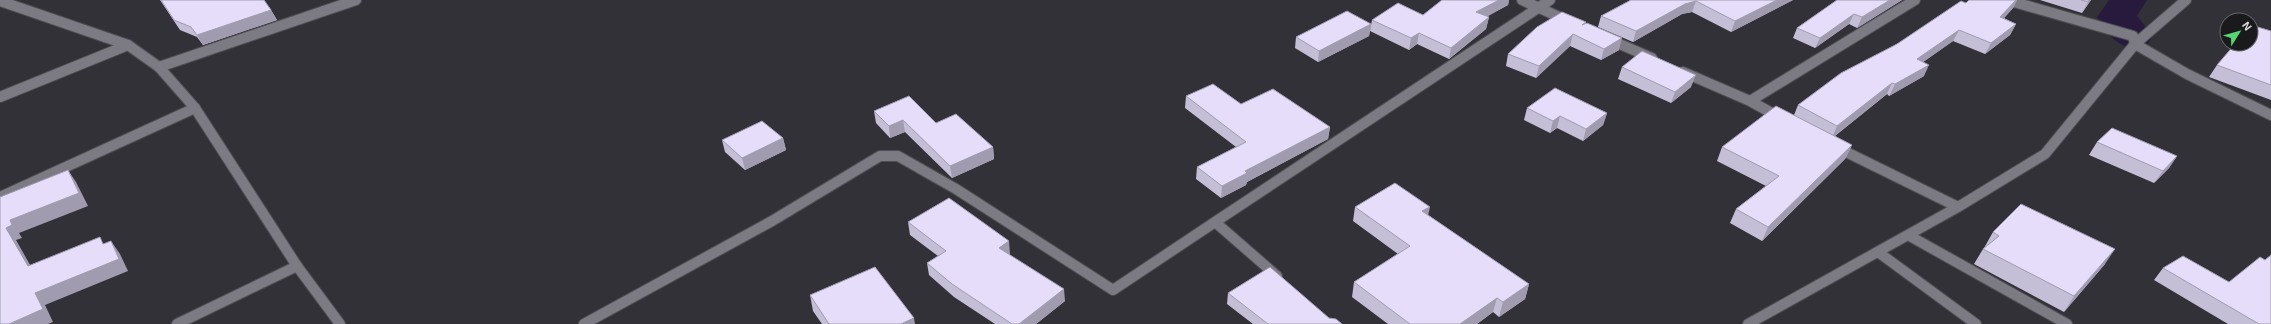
<svg xmlns="http://www.w3.org/2000/svg" width="2271" height="324" font-family="'Exo 2',sans-serif">
	<style>
		.lines { fill: none; stroke-linecap: round; stroke-linejoin: round }
		.river { fill: #271a3d; fill-rule: evenodd }
		.minor-casing { stroke: #4f4e54; stroke-width: 12 }
		.tertiary-casing { stroke: #4f4e54; stroke-width: 12 }
		.minor { stroke: #7c7a82; stroke-width: 10 }
		.tertiary { stroke: #7c7a82; stroke-width: 10 }
		.wall { fill: #c5bed7 }
		.shaded-wall { fill: #a09baf }
		.building { fill: #e5ddfa; stroke: #a09baf }
	</style>
	<rect width="100%" height="100%" fill="#333138"/>
	<g class="lines">
		<!-- river -->
		<path class="river" d="M2109 0H2147L2137 16 2153 36 2147 45C2119 52 2112 39 2097 17Z"/>
		<defs>
			<path id="minor" d="M1522 0 1568 21
				M2007 0 2133 36 2135 44 2187 74 2271 115
				M1608 39 1652 58
				M159 67 356 0
				M1683 72 1750 101 1779 117
				M0 97 128 45
				M1750 101 1915 0
				M1836 147 1958 207
				M0 197 195 108
				M1908 235 2067 324
				M1878 252 1976 324
				M1277 276 1215 222 1550 0
				M177 324 297 266
				M584 324 772 221 880 156H898L956 189 1113 290 1215 222
				M1748 324 1958 207 2045 154 2135 44 2186 0"/>
			<path id="tertiary" d="M0 1 128 45 159 67 195 108 297 266 340 324"/>
		</defs>
		<!-- minor casing -->
		<use href="#minor" class="minor-casing"/>
		<!-- tertiary casing -->
		<use href="#tertiary" class="tertiary-casing"/>
		<!-- minor -->
		<use href="#minor" class="minor"/>
		<!-- tertiary -->
		<use href="#tertiary" class="tertiary"/>
	</g>
	<!-- wall -->
	<path class="wall" d="M160 0H264L271 10 277 20 203 45 197 37 180 30Z
		M1442 0H1509L1508 5 1487 16 1489 17 1486 29 1449 59 1417 44 1409 50 1370 31 1372 20 1423 15Z
		M1631 0H1793L1731 32 1692 12 1682 14 1633 42 1598 27 1601 16Z
		M1837 0H1902L1857 28 1849 24 1815 48 1793 38 1797 28Z
		M1969 0H2017L2013 8 2004 18 2016 24 2010 35 1985 54 1953 41 1923 62 1924 76 1889 96 1887 94 1835 136 1852 145 1845 159 1762 241 1730 223 1736 209 1766 186 1717 161 1722 147 1794 115 1798 105 1897 44 1966 3Z
		M2040 0H2091L2082 13Z
		M1586 22 1585 24 1619 50 1601 60 1570 46 1536 78 1506 66 1508 54Z
		M1371 24 1369 36 1318 62 1295 48 1296 37Z
		M2271 31V100L2209 77 2217 65Z
		M1622 67 1691 87 1671 103 1618 79Z
		M1186 96 1241 104 1330 127 1328 139 1247 182 1246 185 1221 198 1196 179 1197 167 1236 147 1185 108Z
		M1527 108 1607 113 1603 125 1583 141 1557 128 1550 133 1524 120Z
		M874 111 936 123 993 147 994 159 952 178 905 132 890 138 876 123Z
		M783 138 786 150 745 170 725 152 722 140Z
		M2097 142 2177 156 2169 168 2154 183 2089 155Z
		M1355 207 1428 215 1529 284 1525 299 1499 317 1493 312 1477 324H1388L1352 297 1354 282 1398 254 1353 221Z
		M908 222 1010 254H1009L1065 301 1036 324H995L954 297 929 275 927 263 938 256 910 235Z
		M1993 232 2105 264 2064 312 1974 264 1983 249 1984 248Z
		M2163 268 2229 282 2271 324H2228L2154 280Z
		M1228 293 1329 318 1342 324H1253L1227 304Z
		M810 295 915 324H822L813 311Z"/>
	<!-- shaded-wall -->
	<path class="shaded-wall" d="M1499 0H1509L1508 5 1474 24 1476 12Z
		M1777 0H1793L1731 32 1735 21Z
		M1890 0H1902L1857 28 1862 17Z
		M2016 0H2017L2013 8 1995 28 2000 17Z
		M2089 0H2091L2082 13 2088 2Z
		M1696 1 1692 12 1682 14 1633 42 1636 31 1685 4Z
		M271 10 277 20 203 45 197 35Z
		M1854 14 1849 24 1815 48 1820 38Z
		M1489 17 1486 29 1449 59 1451 48Z
		M1371 24 1369 36 1318 62 1319 51Z
		M2016 24 2010 35 1985 54 1991 43Z
		M1959 30 1953 41 1912 70 1917 59Z
		M1419 33 1417 44 1409 50 1411 38Z
		M1573 34 1570 46 1536 78 1539 66Z
		M1622 38 1619 50 1601 60 1604 49Z
		M1929 65 1924 76 1889 96 1895 84Z
		M1696 75 1691 87 1671 103 1675 92Z
		M1892 83 1887 94 1832 138 1837 126Z
		M1607 113 1603 125 1583 141 1586 129Z
		M1560 116 1557 128 1550 133 1553 121Z
		M903 120 905 132 890 138 889 126Z
		M1330 127 1328 139 1247 182 1246 185 1221 198 1222 186 1245 171Z
		M783 138 786 150 745 170 742 158Z
		M1852 145 1845 159 1762 241 1768 227Z
		M993 147 994 159 952 178 950 166Z
		M2177 156 2169 168 2154 183 2163 171Z
		M68 170 76 182 88 206 19 233 22 238 16 240 38 279 28 266 6 228 10 220Z
		M1430 207 1427 221 1422 211Z
		M111 241 120 254 128 271 45 305 53 322 48 324H9L35 293Z
		M1009 241 1010 254 1000 260 999 248Z
		M2115 249 2105 264 2064 312 2074 296Z
		M1529 284 1525 299 1499 317 1503 302Z
		M1064 289 1065 301 1036 324H1019Z
		M1497 298 1493 312 1477 324H1460Z
		M914 318 915 324H901Z"/>
	<!-- building -->
	<path class="building" d="M161 0H264L271 10 197 35 191 27 174 20Z
		M1442 0H1499L1476 12 1489 17 1451 48 1419 33 1411 38 1372 20 1398 3 1423 15Z
		M1631 0H1777L1735 21 1696 1 1685 4 1636 31 1601 16Z
		M1837 0H1890L1862 17 1854 14 1820 38 1797 28Z
		M1969 0H2016L2000 17 2016 24 1991 43 1959 30 1917 59 1929 65 1895 84 1892 83 1837 126 1798 105 1841 73 1897 44 1961 1 1966 3Z
		M2081 0H2089L2088 2Z
		M1347 11 1371 24 1319 51 1296 37Z
		M1562 12 1586 22 1582 25 1587 23 1622 38 1604 49 1573 34 1539 66 1508 54 1537 27Z
		M2251 25 2271 31V85L2217 65 2235 44H2251Z
		M1642 51 1696 75 1675 92 1622 67Z
		M1213 84 1241 104 1273 89 1330 127 1245 171 1247 173 1222 186 1197 167 1246 142 1186 96Z
		M1555 88 1607 113 1586 129 1560 116 1553 121 1527 108Z
		M909 96 936 123 956 114 993 147 950 166 903 120 889 126 874 111Z
		M1776 106 1852 145 1768 227 1736 209 1779 176 1722 147Z
		M762 121 783 138 742 158 722 140Z
		M2112 128 2177 156 2163 171 2097 142Z
		M68 170 79 193 10 220 12 225 6 228 28 266 100 237 103 244 111 241 119 259 35 293 43 309 9 324H0V197Z
		M1395 183 1430 207 1422 211 1529 284 1503 302 1497 298 1460 324H1410L1354 282 1410 246 1355 207Z
		M949 198 1009 241 999 248 1064 289 1019 324H1012L952 284 927 263 946 251 908 222Z
		M2021 204 2115 249 2074 296 1983 249 1999 236 1993 232Z
		M2271 255V324H2259L2163 268 2183 256 2229 282 2260 257 2265 260Z
		M875 267 914 318 901 324H829L810 295Z
		M1270 267 1329 318 1336 319 1342 324H1268L1228 293Z"/>
	<!-- north arrow -->
	<g transform="translate(2239 32) rotate(53)"><circle r="19" fill="#1a191c" stroke="#666569"/>
	<path d="M0-3L7 15L0 10L-7 15Z" fill="#54d672"/>
	<text y="-6" font-size="11" font-weight="bold" text-anchor="middle" fill="#d9d8dc">N</text>
	</g>
</svg>
